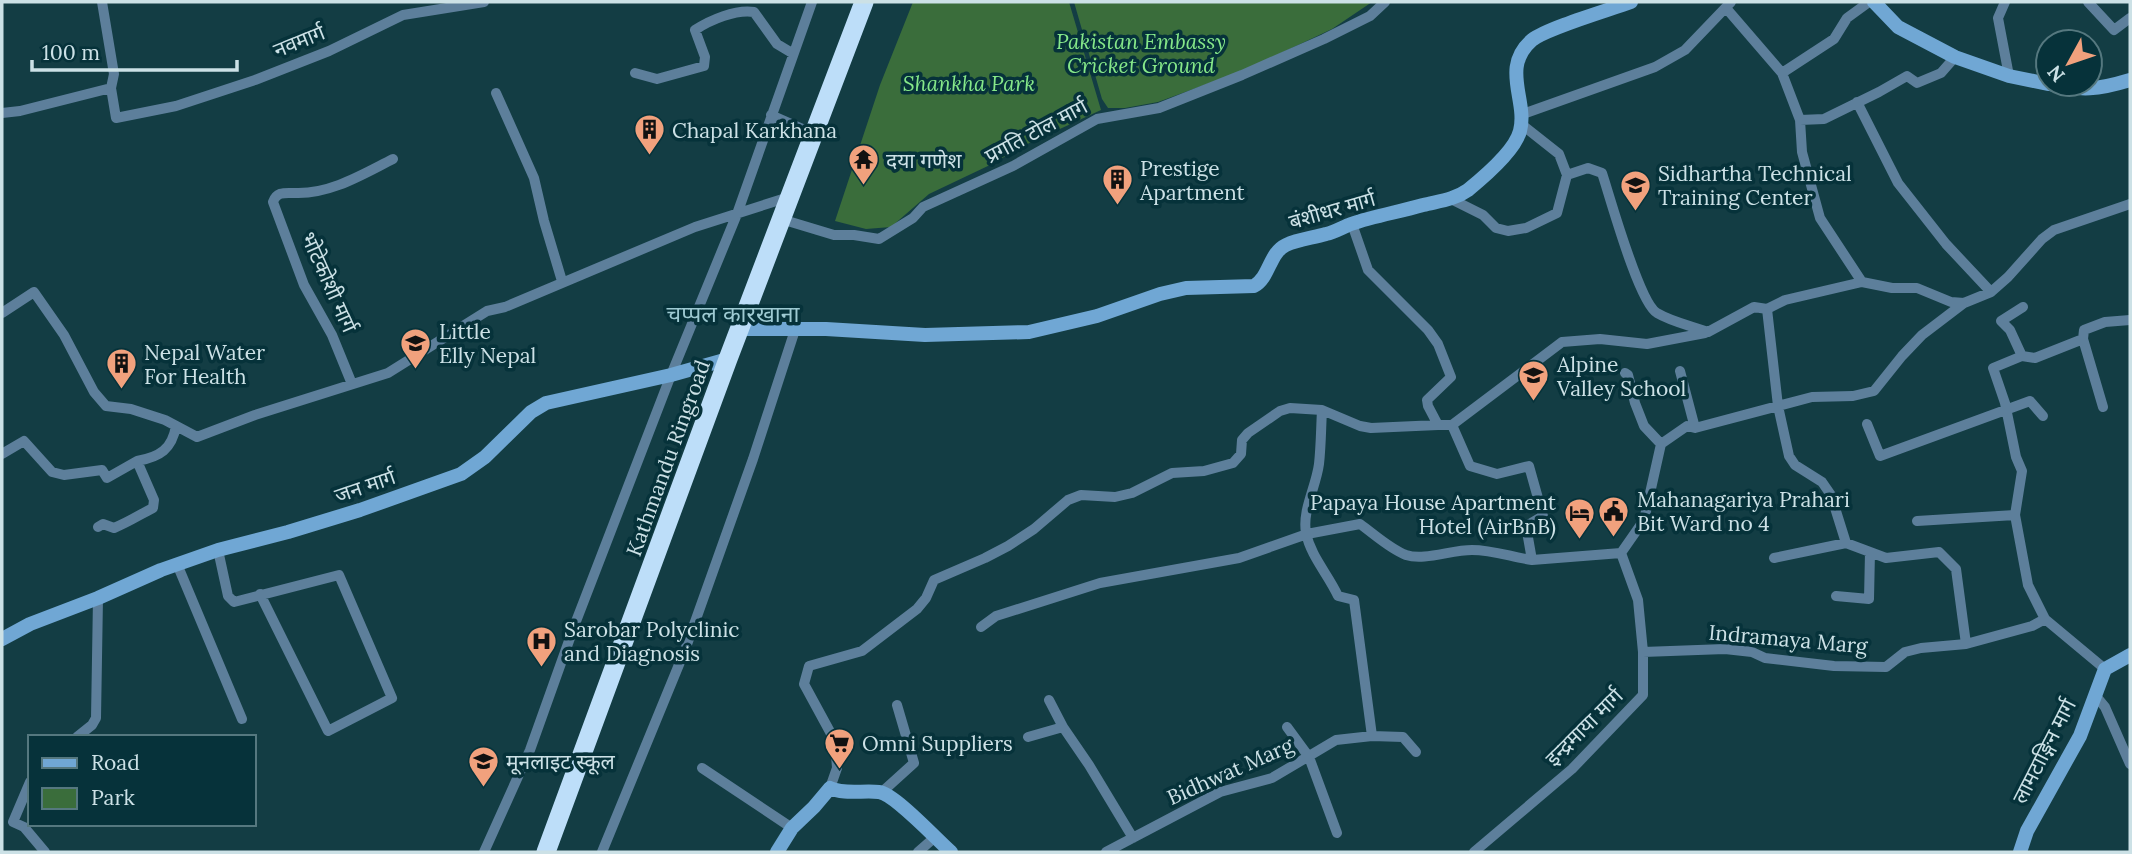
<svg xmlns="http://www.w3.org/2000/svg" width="2132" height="854" font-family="Lora,'Noto Sans Devanagari',serif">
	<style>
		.green { fill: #3a6d3b }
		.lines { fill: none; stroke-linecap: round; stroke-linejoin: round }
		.street { stroke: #5d7f9b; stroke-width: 10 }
		.secondary { stroke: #70a7d4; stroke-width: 14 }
		.highway { stroke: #bddef9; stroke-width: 19 }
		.labels { text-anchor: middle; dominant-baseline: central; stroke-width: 7; stroke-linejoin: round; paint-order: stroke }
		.street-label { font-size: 21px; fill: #cce1e6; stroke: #06323a }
		.park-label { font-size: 21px; font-style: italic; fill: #86e889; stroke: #06323a }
		.poi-label { font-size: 21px; fill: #cce1e6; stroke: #06323a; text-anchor: start }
		.neighbourhood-label { font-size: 23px; fill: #9ecad2; stroke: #06323a }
	</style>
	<rect width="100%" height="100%" fill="#133d44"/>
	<!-- green -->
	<path class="green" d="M913 2H1069L1101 110 1023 146 990 165 929 194 891 227 866 229 835 221 880 85Z
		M1074 2H1372L1332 29 1245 70 1158 102 1125 108H1108L1102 99Z"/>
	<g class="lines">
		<!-- street -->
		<path class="street" d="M2005 2 1998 18 2009 76
			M2088 2 2114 30 2130 18
			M1726 8 1782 73 1834 39 1847 18 1869 2
			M635 73 657 79 704 66 705 57 695 30C710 20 736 9 754 12L777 44 792 53
			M1782 73 1800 120 1824 119 1879 92 1907 76 1917 83 1941 73 1955 57
			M111 88 116 118 176 106 255 80 329 51 403 15 484 2
			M496 93 534 178 544 221 562 281
			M1857 102 1898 183 1946 244 1991 292
			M2 113 20 111 111 88 114 74 102 2
			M771 115 814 134
			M1520 115 1655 67 1685 50 1731 2
			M1800 120 1802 152 1820 218 1862 282
			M1521 124 1559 154 1567 175
			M1451 199 1483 215 1496 228 1508 231 1526 228 1557 213 1567 175 1588 168 1602 173C1610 197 1639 303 1657 313 1672 322 1692 326 1708 332L1754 307 1767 309 1778 406 1789 456 1795 465 1822 482 1831 495 1846 543 1886 558 1939 552 1956 569 1966 644 2032 626 2045 619 2105 669
			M781 219 834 235H854L879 239 913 218 923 207 1013 166 1097 119 1159 108 1242 75 1324 39 1370 16 1385 2
			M1352 224 1368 270 1428 330 1438 344 1451 377 1427 400 1428 406 1438 425H1452L1470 466 1497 474 1529 466 1543 516 1526 526 1532 560 1621 553 1644 520 1661 444 1687 426 1695 428 1812 397 1853 396 1874 391 1902 356 1922 335 1964 303 1991 292 2008 277 2042 239 2054 230 2130 204
			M1767 309 1785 300 1862 282 1892 288H1917L1951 302 1964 303
			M2 313 34 292 64 335 94 392 106 406 131 409 165 420 197 437 255 415 388 373 487 311 505 307 695 227 789 197
			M2083 339 2103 407
			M2022 356 2010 330 2001 321 2023 307
			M1680 371 1695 428
			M1625 373 1628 375 1635 403 1644 426 1661 444
			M352 384 332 335 304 285 273 202C277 191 285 193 296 193 331 194 363 174 393 159
			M1322 410C1321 428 1321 446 1319 464 1316 487 1302 510 1306 533 1311 557 1328 574 1338 596L1354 600 1372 736
			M1867 424 1880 456 2030 401 2043 416
			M1452 425 1562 342 1600 339 1647 344 1705 333
			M2 454 24 441 52 472 64 475 102 470 107 478 137 461
			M1917 521 2015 515
			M98 527 103 524 114 528C129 522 139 515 153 508L154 500 137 461C160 457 172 449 176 426
			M218 550 228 596 234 602 339 575 392 698 328 731 260 594
			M1774 558 1846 543
			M177 564 242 719
			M1836 596 1869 599 1870 552
			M2045 619 2028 585 2015 515 2022 471 2016 457 2005 403 1993 368 2022 356 2035 358 2083 339 2084 330 2105 322 2130 320
			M981 627 996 616 1100 583 1239 558 1307 534 1360 524C1374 534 1390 549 1406 555 1424 561 1451 550 1472 550 1493 550 1511 557 1532 560
			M1643 652 1725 649 1752 652 1765 658 1834 666 1886 667 1905 652 1921 648 1966 644
			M2095 695 2105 707 2130 764
			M1049 700 1063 727 1089 765 1133 838
			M1287 727 1309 757 1337 833
			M77 737 92 725 96 718 98 598
			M1028 737 1063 727
			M702 768 792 828
			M30 782 13 822 24 827 45 852
			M830 788 837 768 835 741 804 684 809 666 862 651 917 609 926 598 934 580 985 558 1008 546 1034 529 1068 500 1081 495 1115 497 1132 493 1172 473 1204 471 1233 463 1241 454 1242 440 1248 433 1280 411 1290 408 1322 410 1360 426 1371 428 1438 425
			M882 792 914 763 897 705
			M484 852 530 750 575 624 671 375 737 214 812 2
			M602 852 685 650 753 459 795 330
			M918 852 934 838
			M1106 852 1220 792 1272 778 1336 740 1372 736 1403 737 1416 752
			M1474 852 1572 769 1643 695V652L1638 600 1621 553"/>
		<!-- secondary -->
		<path class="secondary" d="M1874 2 1898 27 1955 57 2009 76 2048 84
			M2049 84C2083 91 2097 90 2130 80
			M740 329H826L925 335 1029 332 1097 316 1160 294 1186 288 1254 286C1270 277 1269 253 1286 245 1299 239 1313 238 1326 234 1335 232 1343 227 1351 224 1374 216 1399 212 1423 205 1439 201 1454 200 1468 190 1484 177 1515 151 1520 131 1528 100 1500 68 1532 40 1547 28 1609 10 1631 2
			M2 639 30 624 98 598 161 570 218 550 288 532 360 510 461 474 485 457 531 412 546 403 671 375 728 359
			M777 852 792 828 814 807 830 788C844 795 863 790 879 792 895 794 937 840 951 852
			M2020 852 2027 831 2080 736 2105 669 2130 655"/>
		<!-- highway -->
		<path class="highway" d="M546 852 728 359 864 2"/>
	</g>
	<!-- icons -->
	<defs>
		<symbol id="building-pin" viewBox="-11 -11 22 30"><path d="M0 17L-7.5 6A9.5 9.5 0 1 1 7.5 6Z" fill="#f1a17d" stroke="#06323a"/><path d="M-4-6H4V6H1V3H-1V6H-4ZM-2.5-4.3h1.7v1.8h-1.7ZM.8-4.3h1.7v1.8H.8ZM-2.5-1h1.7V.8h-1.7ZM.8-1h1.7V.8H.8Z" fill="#111"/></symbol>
		<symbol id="temple-pin" viewBox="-11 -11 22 30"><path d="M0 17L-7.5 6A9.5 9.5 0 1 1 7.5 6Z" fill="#f1a17d" stroke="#06323a"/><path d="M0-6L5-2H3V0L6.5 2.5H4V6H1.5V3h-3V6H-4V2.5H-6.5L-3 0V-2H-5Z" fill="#111"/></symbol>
		<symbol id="university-pin" viewBox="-11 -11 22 30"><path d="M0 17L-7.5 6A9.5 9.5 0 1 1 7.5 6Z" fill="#f1a17d" stroke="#06323a"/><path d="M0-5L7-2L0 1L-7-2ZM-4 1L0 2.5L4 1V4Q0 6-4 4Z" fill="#111"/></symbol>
		<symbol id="school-pin" viewBox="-11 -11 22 30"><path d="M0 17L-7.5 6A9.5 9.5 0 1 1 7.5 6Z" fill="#f1a17d" stroke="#06323a"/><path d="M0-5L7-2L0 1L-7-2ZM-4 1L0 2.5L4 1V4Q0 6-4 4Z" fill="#111"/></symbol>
		<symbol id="civic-pin" viewBox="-11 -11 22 30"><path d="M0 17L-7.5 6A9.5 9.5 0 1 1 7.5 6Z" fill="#f1a17d" stroke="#06323a"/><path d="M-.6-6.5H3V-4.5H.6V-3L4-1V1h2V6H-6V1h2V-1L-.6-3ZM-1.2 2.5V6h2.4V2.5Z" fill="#111"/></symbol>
		<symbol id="hotel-pin" viewBox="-11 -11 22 30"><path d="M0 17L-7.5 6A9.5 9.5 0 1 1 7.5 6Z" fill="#f1a17d" stroke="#06323a"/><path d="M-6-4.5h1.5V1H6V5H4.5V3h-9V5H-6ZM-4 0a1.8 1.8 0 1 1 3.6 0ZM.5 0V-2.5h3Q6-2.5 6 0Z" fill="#111"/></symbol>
		<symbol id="hospital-pin" viewBox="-11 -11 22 30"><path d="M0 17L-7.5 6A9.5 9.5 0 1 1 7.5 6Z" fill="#f1a17d" stroke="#06323a"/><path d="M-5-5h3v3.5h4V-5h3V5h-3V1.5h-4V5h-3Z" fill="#111"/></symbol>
		<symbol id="supermarket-pin" viewBox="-11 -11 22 30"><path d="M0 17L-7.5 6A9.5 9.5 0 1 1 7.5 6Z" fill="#f1a17d" stroke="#06323a"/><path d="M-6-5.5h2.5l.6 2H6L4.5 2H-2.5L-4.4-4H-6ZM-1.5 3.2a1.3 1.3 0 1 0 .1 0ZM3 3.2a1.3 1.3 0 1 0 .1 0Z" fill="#111"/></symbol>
	</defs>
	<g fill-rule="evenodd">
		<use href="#building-pin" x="632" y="112" width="35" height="47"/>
		<use href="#temple-pin" x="846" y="142" width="35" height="47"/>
		<use href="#building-pin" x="1100" y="162" width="35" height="47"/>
		<use href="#university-pin" x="1618" y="168" width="35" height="47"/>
		<use href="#school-pin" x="398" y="326" width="35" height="47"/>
		<use href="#building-pin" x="104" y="346" width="35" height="47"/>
		<use href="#school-pin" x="1516" y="358" width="35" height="47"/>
		<use href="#civic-pin" x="1596" y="494" width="35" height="47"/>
		<use href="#hotel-pin" x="1562" y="496" width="35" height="47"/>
		<use href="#hospital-pin" x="524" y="624" width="35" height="47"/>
		<use href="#supermarket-pin" x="822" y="726" width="35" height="47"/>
		<use href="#school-pin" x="466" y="744" width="35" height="47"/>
	</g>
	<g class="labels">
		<!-- street labels -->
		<g class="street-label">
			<text transform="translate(299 41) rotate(-22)">नवमार्ग</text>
			<text transform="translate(1036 131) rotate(-28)">प्रगति टोल मार्ग</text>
			<text transform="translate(1332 210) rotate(-16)">बंशीधर मार्ग</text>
			<text transform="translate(329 282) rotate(66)">भोटेकोशी मार्ग</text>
			<text transform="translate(668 458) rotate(-70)">Kathmandu Ringroad</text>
			<text transform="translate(365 486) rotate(-19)">जन मार्ग</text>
			<text transform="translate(1788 639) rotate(5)">Indramaya Marg</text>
			<text transform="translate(1584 727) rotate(-45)">इन्द्रमाया मार्ग</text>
			<text transform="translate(2044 751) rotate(-63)">लामटाङ्गिन मार्ग</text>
			<text transform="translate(1230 771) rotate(-24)">Bidhwat Marg</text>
		</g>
		<!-- park labels -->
		<g class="park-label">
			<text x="1141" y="41">Pakistan Embassy<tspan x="1141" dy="24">Cricket Ground</tspan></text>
			<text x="969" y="83">Shankha Park</text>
		</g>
		<!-- poi labels -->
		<g class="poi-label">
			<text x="672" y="130">Chapal Karkhana</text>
			<text x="886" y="160">दया गणेश</text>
			<text x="1140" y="168">Prestige<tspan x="1140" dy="24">Apartment</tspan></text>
			<text x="1658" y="173">Sidhartha Technical<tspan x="1658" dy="24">Training Center</tspan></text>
			<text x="439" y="331">Little<tspan x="439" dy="24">Elly Nepal</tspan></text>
			<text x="144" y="352">Nepal Water<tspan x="144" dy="24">For Health</tspan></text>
			<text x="1557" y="364">Alpine<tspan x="1557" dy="24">Valley School</tspan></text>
			<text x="1637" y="499">Mahanagariya Prahari<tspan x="1637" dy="24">Bit Ward no 4</tspan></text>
			<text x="1556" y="502" text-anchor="end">Papaya House Apartment<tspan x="1556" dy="24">Hotel (AirBnB)</tspan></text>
			<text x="564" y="629">Sarobar Polyclinic<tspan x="564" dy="24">and Diagnosis</tspan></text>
			<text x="862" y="743">Omni Suppliers</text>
			<text x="506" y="761">मूनलाइट स्कूल</text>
		</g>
		<!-- neighbourhood labels -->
		<g class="neighbourhood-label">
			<text x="733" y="313">चप्पल कारखाना</text>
		</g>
	</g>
	<!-- border -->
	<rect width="2132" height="854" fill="none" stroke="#cce1e6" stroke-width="7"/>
	<!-- legend -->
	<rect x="28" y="735" width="228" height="91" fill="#06323a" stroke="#55787f" stroke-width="2"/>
	<rect x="42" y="758" width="35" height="10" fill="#70a7d4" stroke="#55787f" stroke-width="2"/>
	<text x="91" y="770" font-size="21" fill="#cce1e6">Road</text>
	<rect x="42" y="788" width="35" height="21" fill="#3a6d3b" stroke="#55787f" stroke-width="2"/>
	<text x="91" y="805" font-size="21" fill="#cce1e6">Park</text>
	<!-- north arrow -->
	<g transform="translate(2069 63) rotate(230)"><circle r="33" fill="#06323a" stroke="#55787f" stroke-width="2"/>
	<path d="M0-5L12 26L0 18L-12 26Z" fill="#f1a17d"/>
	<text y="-10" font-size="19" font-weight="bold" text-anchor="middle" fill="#cce1e6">N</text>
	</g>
	<!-- scale -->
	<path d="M32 60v10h205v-10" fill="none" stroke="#cce1e6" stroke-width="3.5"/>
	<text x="42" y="60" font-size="21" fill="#cce1e6" stroke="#06323a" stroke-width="5" paint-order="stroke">100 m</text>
</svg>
